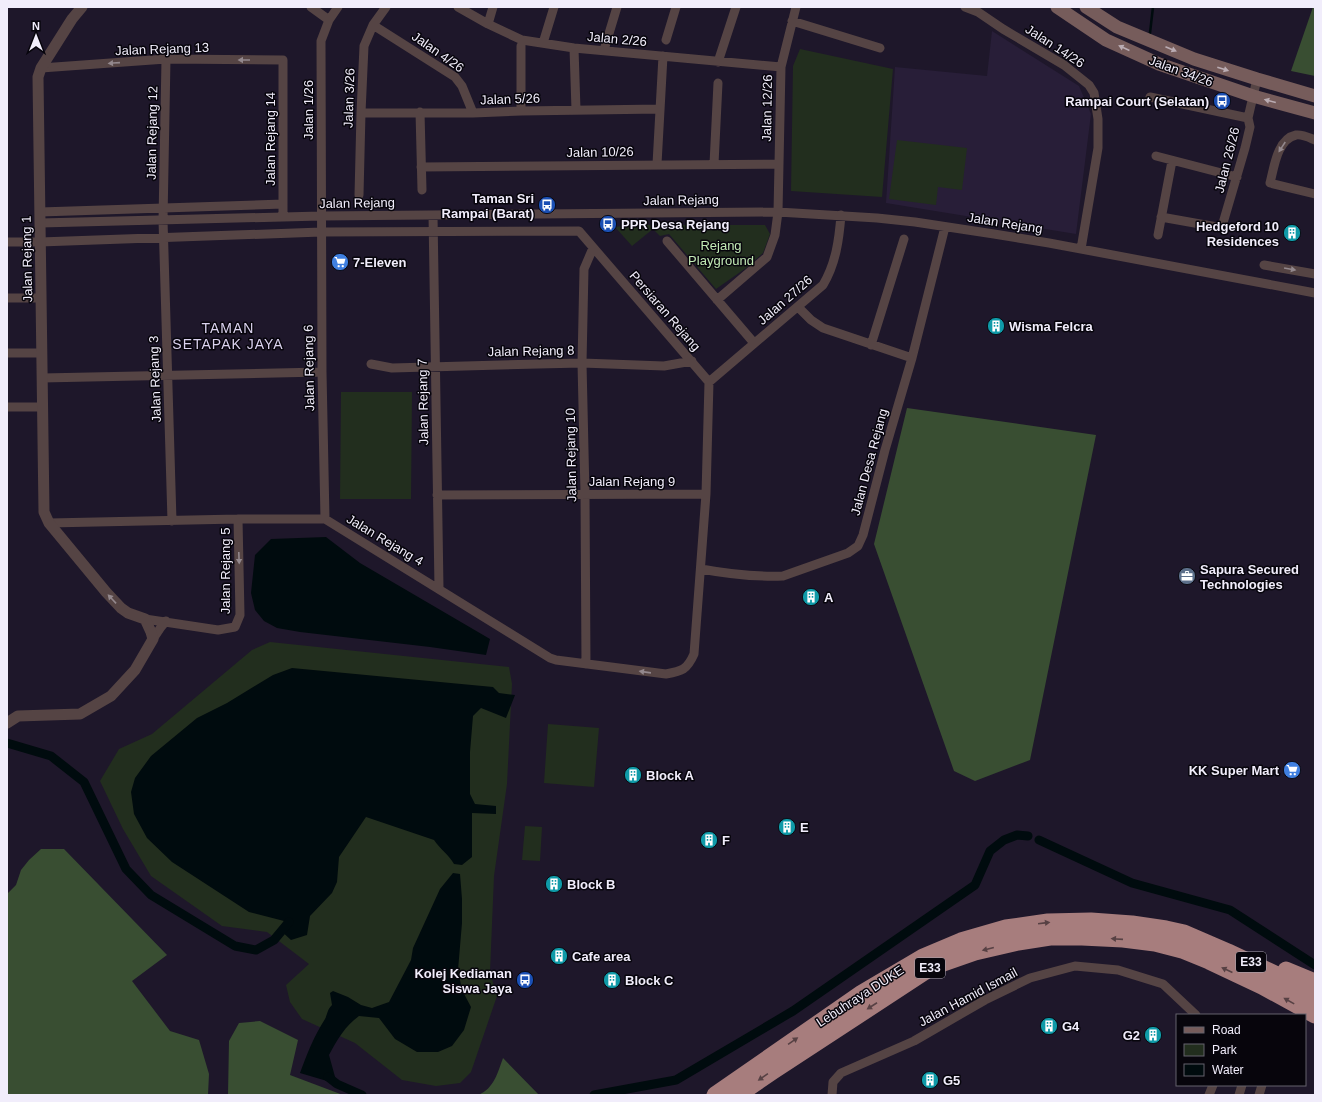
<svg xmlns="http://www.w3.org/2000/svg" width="1322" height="1102" font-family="Helvetica,sans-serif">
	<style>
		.built { fill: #281e38 }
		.green { fill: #222e1e }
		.forest { fill: #394e32 }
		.water { fill: #000b0e }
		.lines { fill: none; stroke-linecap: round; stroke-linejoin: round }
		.stream { stroke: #000b0e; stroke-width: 2.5 }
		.canal { stroke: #000b0e; stroke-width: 9 }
		.minor { stroke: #544; stroke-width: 9 }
		.tertiary { stroke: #544; stroke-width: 11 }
		.secondary { stroke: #765c5b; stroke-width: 13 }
		.motorway { stroke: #a77d7d; stroke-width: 17 }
		.oneway { fill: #baacb3 }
		.oneway2 { fill: #93888d }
		.oneway3 { fill: #574144 }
		.labels { text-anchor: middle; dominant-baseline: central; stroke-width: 3; stroke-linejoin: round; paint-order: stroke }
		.shield { fill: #07050c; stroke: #aba7b3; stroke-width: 1 }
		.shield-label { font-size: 12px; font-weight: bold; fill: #f1edfb }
		.street-label { font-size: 13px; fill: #f1edfb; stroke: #07050c }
		.poi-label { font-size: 13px; font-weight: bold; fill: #f1edfb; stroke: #07050c; text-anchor: start }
		.park-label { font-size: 13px; fill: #c2eab5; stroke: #07050c }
		.neighbourhood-label { font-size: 14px; letter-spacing: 1px; fill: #dbd3ef; stroke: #07050c }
	</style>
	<rect width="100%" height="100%" fill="#1e172a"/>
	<!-- built -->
	<path class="built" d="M992 31 1079 86 1091 114 1076 234 886 203 895 67 987 76Z"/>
	<!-- green -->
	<path class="green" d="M800 49 893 69 882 197 791 191 793 66Z
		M897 140 967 148 962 190 938 187 936 205 889 199Z
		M628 225H765L770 234 763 253 746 268 716 289 669 234 660 236 653 229 632 246 615 227Z
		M341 392H412L411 499H340Z
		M270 642 509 667 512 684 507 784 494 876 490 972 497 996 471 1072 460 1083 436 1086 402 1080 355 1043 302 1019 290 1002 286 985 309 964 267 932 222 926 151 876 123 829 100 781 119 749 152 734 252 650Z
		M548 724 599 728 594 787 544 783Z
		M525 826 542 827 540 861 522 860Z"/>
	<!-- forest -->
	<path class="forest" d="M1313 7H1315V76L1291 71Z
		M907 408 1096 435 1030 760 975 781 954 771 874 544Z
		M41 849H64L167 955 132 981 170 1031 199 1040 209 1074 208 1095H7V894L16 885 21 870 29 860Z
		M260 1021 298 1040 290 1075 343 1095H228L229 1041 239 1023Z
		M503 1058 539 1095H478C494 1089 498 1072 503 1058Z"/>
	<!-- water -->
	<path class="water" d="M326 537 360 563 490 639 486 655 430 647 300 632 277 628 264 621 255 610 251 593 255 555 271 539Z
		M292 668 493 687 499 693 515 695 506 718 481 708 473 716 470 752V794L475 804 496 806V814L472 813V857L462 865 454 864C449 855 440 849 434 840L366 817 339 857 337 882 332 893 310 916 307 935 291 940 279 929 284 921 249 912 172 862 147 838 134 814 131 792 135 778 151 756 197 718 227 703 273 675Z
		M453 873 460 874 462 899V923L458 970 462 990 471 1007 464 1030 452 1046 438 1052H417L395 1039 379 1018 359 1016C345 1026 337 1040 329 1055L337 1084 300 1073C307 1054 314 1036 325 1019 328 1013 327 1010 332 1005L330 993 333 991 348 997 361 1005 372 1008 389 1002 411 960 413 948 440 889Z"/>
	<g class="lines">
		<!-- stream -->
		<path class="stream" d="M1150 33 1153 7"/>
		<!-- canal -->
		<path class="canal" d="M7 743 51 756 84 782 126 869 151 895 235 946 256 950 274 940 289 922
			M1039 840 1132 883 1230 910 1315 965
			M328 1077 337 1084 362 1095
			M594 1095 676 1080 793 1011 975 885 990 851 1004 840 1017 835 1028 836"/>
		<!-- minor -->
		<path class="minor" d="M311 7 329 20
			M458 7 488 24 522 40 574 48 781 67
			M965 7 978 12 1003 29 1064 65 1089 85 1094 93 1098 119V148L1081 249
			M792 21 880 48
			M488 24 493 7
			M373 25 455 77 462 86 473 113
			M666 40 676 7
			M543 43 554 7
			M574 48 576 110
			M604 50 617 7
			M166 59 163 220 172 521
			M718 62 736 7
			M41 68 166 59 283 60V217
			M1150 97 1248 118
			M521 111V46
			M420 112 422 190
			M361 113H473L521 111 660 109
			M1315 140C1310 138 1302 134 1296 135 1277 139 1274 168 1270 183L1315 194
			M1156 156 1237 177
			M657 164 663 56
			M714 164 718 83
			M421 167 779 164
			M359 195 361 113 364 46 373 25 386 7
			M40 212 283 204
			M433 215 439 588
			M1161 217 1217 227 1223 223 1245 148 1250 127 1248 118 1257 79
			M40 223 321 216 778 212 877 218 915 222 994 234 1049 243 1315 293
			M1158 235 1172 161
			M667 241 754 343
			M7 242H40L321 232 579 231 709 382 706 494 694 654C687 670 682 671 666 674L556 660 550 658 325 519H238L49 523
			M1264 265 1315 274
			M7 298H41
			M717 300 767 257 775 235 778 212 781 67 796 7
			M798 307 811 320 823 328 912 358
			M871 345 904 239
			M7 353H42
			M371 364 392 368 538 364 582 363 664 366 692 361
			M42 378 322 372
			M709 382 823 285C836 263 839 240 841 215
			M7 407H43
			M437 495 706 494
			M325 519 322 372 321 41 329 20 338 7
			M701 569C728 574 756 577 783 576L848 553 858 546 863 535 885 450 912 358 945 227
			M145 619 218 630 235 627 240 615 238 519
			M153 639 161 627 166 621
			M586 664 585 494 582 363 584 269 593 248
			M832 1095 833 1082 841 1073 914 1041 985 1000 1030 978 1075 966 1118 970 1163 984 1196 1015
			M1209 1095 1213 1085
			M1239 1095 1242 1085
			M1259 1095 1262 1085"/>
		<!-- tertiary -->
		<path class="tertiary" d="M7 723 18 716 80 714 111 696 135 670 153 639 151 632 145 619 128 613 121 608 106 592 49 523 44 512 38 77 41 68 72 19 82 7"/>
		<!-- secondary -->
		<path class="secondary" d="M1057 7 1106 40 1159 64 1253 96 1315 113
			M1086 7 1117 27 1194 59 1257 79 1315 96"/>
		<!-- motorway -->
		<path class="motorway" d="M1286 970 1315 982
			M715 1095 862 993 923 957 961 941 1006 928 1048 922 1091 921 1132 924 1166 929 1184 933 1228 952 1277 975 1315 997
			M738 1095 773 1071 932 967 975 952 1018 942 1050 937H1082L1123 939 1155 943 1182 950 1209 961 1262 986 1315 1015"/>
	</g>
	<!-- one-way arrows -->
	<defs><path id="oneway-solid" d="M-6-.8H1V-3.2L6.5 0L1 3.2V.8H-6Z"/></defs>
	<g class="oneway">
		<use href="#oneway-solid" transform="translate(1124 48) rotate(-155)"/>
		<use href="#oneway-solid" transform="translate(1171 49) rotate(23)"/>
		<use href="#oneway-solid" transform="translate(1223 69) rotate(18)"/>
		<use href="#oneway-solid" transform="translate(1270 101) rotate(-165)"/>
	</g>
	<g class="oneway2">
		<use href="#oneway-solid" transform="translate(244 60) rotate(-180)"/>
		<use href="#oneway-solid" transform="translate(114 63) rotate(176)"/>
		<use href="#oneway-solid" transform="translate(1282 147) rotate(123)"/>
		<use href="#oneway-solid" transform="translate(1290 269) rotate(10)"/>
		<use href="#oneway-solid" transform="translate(239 558) rotate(88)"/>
		<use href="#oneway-solid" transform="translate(112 599) rotate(-133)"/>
		<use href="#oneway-solid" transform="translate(645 672) rotate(-172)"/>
	</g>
	<g class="oneway3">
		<use href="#oneway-solid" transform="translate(1044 923) rotate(-7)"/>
		<use href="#oneway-solid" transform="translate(1117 939) rotate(-176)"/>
		<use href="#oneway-solid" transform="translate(988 949) rotate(166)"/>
		<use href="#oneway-solid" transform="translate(1227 970) rotate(-155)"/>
		<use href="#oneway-solid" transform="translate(1289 1001) rotate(-151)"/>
		<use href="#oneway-solid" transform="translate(872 1006) rotate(147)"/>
		<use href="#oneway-solid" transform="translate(793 1041) rotate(-35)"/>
		<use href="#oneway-solid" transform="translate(763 1077) rotate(145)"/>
	</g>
	<!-- icons -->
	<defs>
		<symbol id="bus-disc" viewBox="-11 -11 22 22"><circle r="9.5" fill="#1a4fb4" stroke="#07050c"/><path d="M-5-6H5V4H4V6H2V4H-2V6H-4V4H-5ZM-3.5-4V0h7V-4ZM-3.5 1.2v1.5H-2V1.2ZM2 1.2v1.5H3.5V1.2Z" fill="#fff"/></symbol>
		<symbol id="building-disc" viewBox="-11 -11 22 22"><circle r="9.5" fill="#0f9aa8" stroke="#07050c"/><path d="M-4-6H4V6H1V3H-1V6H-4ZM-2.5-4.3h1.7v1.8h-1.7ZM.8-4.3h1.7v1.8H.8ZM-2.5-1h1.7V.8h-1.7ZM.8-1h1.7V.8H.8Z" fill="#fff"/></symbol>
		<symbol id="supermarket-disc" viewBox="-11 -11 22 22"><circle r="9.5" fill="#3f7fe0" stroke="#07050c"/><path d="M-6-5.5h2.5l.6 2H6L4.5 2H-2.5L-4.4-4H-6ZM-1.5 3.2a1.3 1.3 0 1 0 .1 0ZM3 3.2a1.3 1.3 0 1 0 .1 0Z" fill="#fff"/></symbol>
		<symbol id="office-disc" viewBox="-11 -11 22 22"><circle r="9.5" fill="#5c6f8a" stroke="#07050c"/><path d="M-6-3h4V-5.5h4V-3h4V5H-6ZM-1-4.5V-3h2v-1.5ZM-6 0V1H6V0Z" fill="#fff"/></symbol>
	</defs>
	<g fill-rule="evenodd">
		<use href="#bus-disc" x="1212" y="91" width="20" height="20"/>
		<use href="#bus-disc" x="537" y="195" width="20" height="20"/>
		<use href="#bus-disc" x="598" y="214" width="20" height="20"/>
		<use href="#building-disc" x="1282" y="223" width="20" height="20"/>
		<use href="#supermarket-disc" x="330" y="252" width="20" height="20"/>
		<use href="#building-disc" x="986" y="316" width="20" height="20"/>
		<use href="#office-disc" x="1177" y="566" width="20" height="20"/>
		<use href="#building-disc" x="801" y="587" width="20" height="20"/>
		<use href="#supermarket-disc" x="1282" y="760" width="20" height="20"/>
		<use href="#building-disc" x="623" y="765" width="20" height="20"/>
		<use href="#building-disc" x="777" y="817" width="20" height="20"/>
		<use href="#building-disc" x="699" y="830" width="20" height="20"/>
		<use href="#building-disc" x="544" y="874" width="20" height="20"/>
		<use href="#building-disc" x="549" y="946" width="20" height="20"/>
		<use href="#bus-disc" x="515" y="970" width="20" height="20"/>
		<use href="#building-disc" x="602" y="970" width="20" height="20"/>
		<use href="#building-disc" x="1039" y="1016" width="20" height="20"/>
		<use href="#building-disc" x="1143" y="1025" width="20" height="20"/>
		<use href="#building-disc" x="920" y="1070" width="20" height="20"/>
	</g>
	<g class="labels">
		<!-- shield labels -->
		<g class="shield">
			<rect x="1236" y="952" width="30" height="20" rx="3"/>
			<rect x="915" y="958" width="30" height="20" rx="3"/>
		</g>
		<g class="shield-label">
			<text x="1251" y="962">E33</text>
			<text x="930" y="968">E33</text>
		</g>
		<!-- street labels -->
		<g class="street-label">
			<text transform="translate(617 39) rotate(5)">Jalan 2/26</text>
			<text transform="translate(1055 46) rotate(33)">Jalan 14/26</text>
			<text transform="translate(162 49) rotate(-2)">Jalan Rejang 13</text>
			<text transform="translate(438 52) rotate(35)">Jalan 4/26</text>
			<text transform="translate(1181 71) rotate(20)">Jalan 34/26</text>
			<text transform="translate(349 98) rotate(-88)">Jalan 3/26</text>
			<text transform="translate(510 99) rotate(-2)">Jalan 5/26</text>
			<text transform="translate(767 108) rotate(-89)">Jalan 12/26</text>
			<text transform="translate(308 110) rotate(-90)">Jalan 1/26</text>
			<text transform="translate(152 133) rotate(-89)">Jalan Rejang 12</text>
			<text transform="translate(270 139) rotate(-90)">Jalan Rejang 14</text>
			<text transform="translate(600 152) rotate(-1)">Jalan 10/26</text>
			<text transform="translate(1227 160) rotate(-76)">Jalan 26/26</text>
			<text transform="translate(681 200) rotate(-1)">Jalan Rejang</text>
			<text transform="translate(357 203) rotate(-1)">Jalan Rejang</text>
			<text transform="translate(1005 223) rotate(9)">Jalan Rejang</text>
			<text transform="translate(27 259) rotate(-91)">Jalan Rejang 1</text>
			<text transform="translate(785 300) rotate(-41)">Jalan 27/26</text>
			<text transform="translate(665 311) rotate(49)">Persiaran Rejang</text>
			<text transform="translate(531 351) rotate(-1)">Jalan Rejang 8</text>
			<text transform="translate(309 368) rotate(-91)">Jalan Rejang 6</text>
			<text transform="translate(155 379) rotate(-92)">Jalan Rejang 3</text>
			<text transform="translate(423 402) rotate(-91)">Jalan Rejang 7</text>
			<text transform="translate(571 455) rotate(-91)">Jalan Rejang 10</text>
			<text transform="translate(869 462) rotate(-75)">Jalan Desa Rejang</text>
			<text x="632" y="481">Jalan Rejang 9</text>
			<text transform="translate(385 540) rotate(31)">Jalan Rejang 4</text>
			<text transform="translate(225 571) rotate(-90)">Jalan Rejang 5</text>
			<text transform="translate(860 996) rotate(-33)">Lebuhraya DUKE</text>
			<text transform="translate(968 997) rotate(-28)">Jalan Hamid Ismail</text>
		</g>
		<!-- poi labels -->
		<g class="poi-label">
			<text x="1209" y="101" text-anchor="end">Rampai Court (Selatan)</text>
			<text x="534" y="198" text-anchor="end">Taman Sri<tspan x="534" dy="15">Rampai (Barat)</tspan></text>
			<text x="621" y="224">PPR Desa Rejang</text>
			<text x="1279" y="226" text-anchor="end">Hedgeford 10<tspan x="1279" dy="15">Residences</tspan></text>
			<text x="353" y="262">7-Eleven</text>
			<text x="1009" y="326">Wisma Felcra</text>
			<text x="1200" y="569">Sapura Secured<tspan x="1200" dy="15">Technologies</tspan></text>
			<text x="824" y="597">A</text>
			<text x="1279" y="770" text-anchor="end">KK Super Mart</text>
			<text x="646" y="775">Block A</text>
			<text x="800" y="827">E</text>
			<text x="722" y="840">F</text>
			<text x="567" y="884">Block B</text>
			<text x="572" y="956">Cafe area</text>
			<text x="512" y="973" text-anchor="end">Kolej Kediaman<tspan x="512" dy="15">Siswa Jaya</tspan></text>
			<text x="625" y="980">Block C</text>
			<text x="1062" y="1026">G4</text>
			<text x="1140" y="1035" text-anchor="end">G2</text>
			<text x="943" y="1080">G5</text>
		</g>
		<!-- park labels -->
		<g class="park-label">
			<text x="721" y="245">Rejang<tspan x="721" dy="15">Playground</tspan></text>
		</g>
		<!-- neighbourhood labels -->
		<g class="neighbourhood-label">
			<text x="228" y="328">TAMAN<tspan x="228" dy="16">SETAPAK JAYA</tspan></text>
		</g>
	</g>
	<!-- border -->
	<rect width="1322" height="1102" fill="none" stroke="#f1edfb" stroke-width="16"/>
	<!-- legend -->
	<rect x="1176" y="1014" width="130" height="72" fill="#07050c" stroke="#65626c"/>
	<rect x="1184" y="1027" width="20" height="6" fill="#765c5b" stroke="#65626c"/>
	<text x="1212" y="1034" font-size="12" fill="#f1edfb">Road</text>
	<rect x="1184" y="1044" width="20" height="12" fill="#222e1e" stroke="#65626c"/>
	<text x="1212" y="1054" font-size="12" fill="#f1edfb">Park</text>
	<rect x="1184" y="1064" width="20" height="12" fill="#000b0e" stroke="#65626c"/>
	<text x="1212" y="1074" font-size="12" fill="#f1edfb">Water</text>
	<!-- north arrow -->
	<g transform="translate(36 36)" stroke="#07050c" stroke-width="3" paint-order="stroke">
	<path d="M0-3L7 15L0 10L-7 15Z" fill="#f1edfb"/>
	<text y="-6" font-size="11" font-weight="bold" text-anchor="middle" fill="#f1edfb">N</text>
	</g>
</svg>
